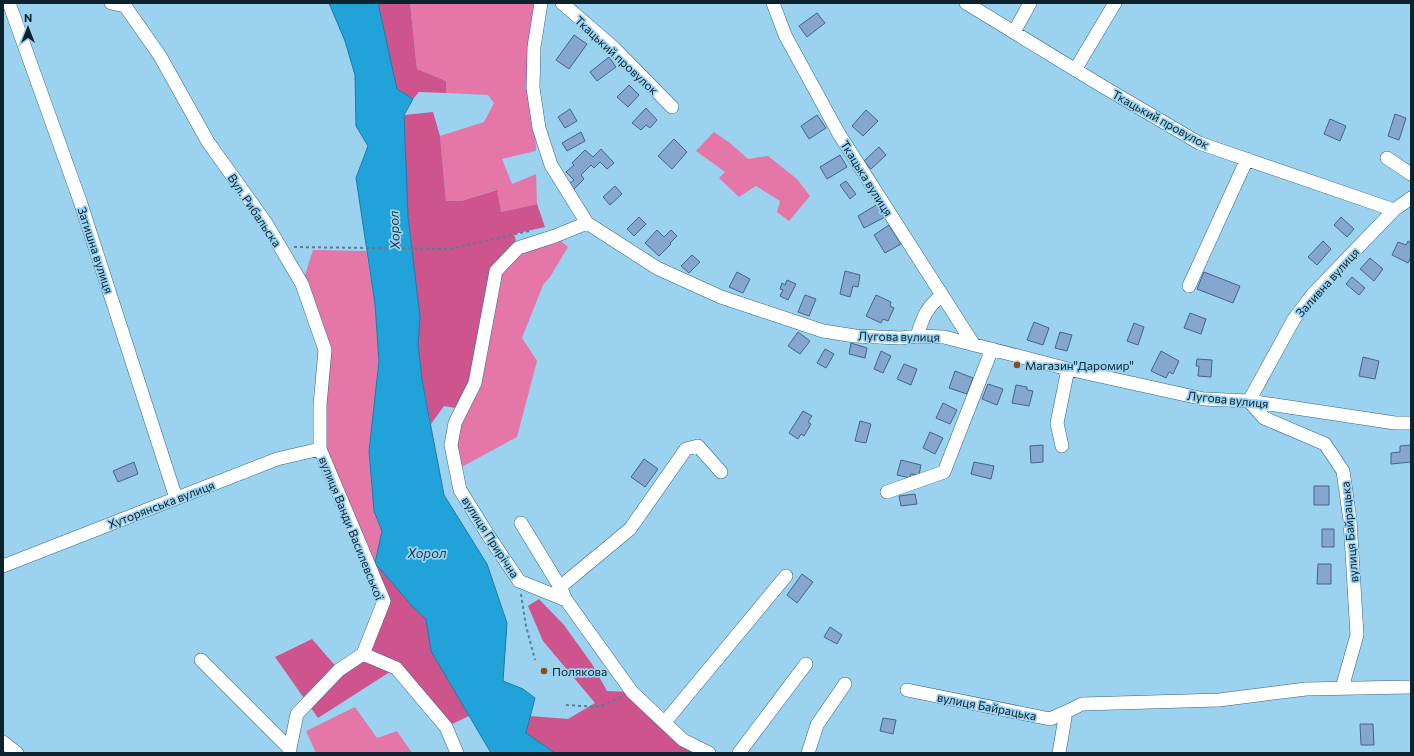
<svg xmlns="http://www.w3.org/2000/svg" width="1414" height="756" font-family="Commissioner,sans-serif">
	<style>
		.green { fill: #e477a8 }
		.forest { fill: #cd548d }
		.water { fill: #21a2d9; stroke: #1b7ca5 }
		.building { fill: #84a6cf; stroke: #45648a }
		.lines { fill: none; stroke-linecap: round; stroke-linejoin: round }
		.minor-casing { stroke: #326681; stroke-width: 14 }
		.path { stroke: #588095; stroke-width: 2; stroke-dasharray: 3 3; stroke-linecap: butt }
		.minor { stroke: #fff; stroke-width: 13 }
		.poi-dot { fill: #8c4a18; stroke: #9bd2f0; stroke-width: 1.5 }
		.labels { text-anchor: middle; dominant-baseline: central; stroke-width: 3.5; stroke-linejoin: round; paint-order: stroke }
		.street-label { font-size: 12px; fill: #0c222d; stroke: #9bd2f0 }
		.poi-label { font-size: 12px; fill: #0c222d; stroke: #9bd2f0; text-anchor: start }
		.water-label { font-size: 13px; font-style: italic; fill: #1b3441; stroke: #9bd2f0 }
	</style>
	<rect width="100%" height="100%" fill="#9bd2f0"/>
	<!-- green -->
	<path class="green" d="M410 3H541L533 88 536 151 502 159 512 184 536 174 537 204 501 212 496 190 461 201 478 234 446 201 440 136 484 122 494 103 488 95 446 93V81L417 69Z
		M714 132 730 143 748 159 768 156 797 179 810 196 789 221 777 212 780 201 756 186 739 197 719 178 725 172 696 151Z
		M555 236 568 247 550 277 543 285 522 338 537 361 517 437 456 470 455 423 496 271 518 248Z
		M313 250 366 251 375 304 379 361 369 451 374 511 382 531 375 563 368 564 322 448 325 350 302 284Z
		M355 707 377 738 397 731 412 753H316L306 731Z"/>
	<!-- forest -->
	<path class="forest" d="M378 3H410L417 69 446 81V93L419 92 413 99 397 89Z
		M433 112 440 136 446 201H461L497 190 501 212 537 204 545 227 514 234 518 248 496 271 462 409 444 406 431 424 422 380 418 344 420 317 408 216 404 115Z
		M375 563 413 607 426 619 431 651 469 716 446 727 396 668 318 718 275 657 312 639 339 670 363 654 384 601 368 564Z
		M539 599 564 625 592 664 607 691 632 692 709 753H555L526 733 530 716 568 719 595 703 543 641 528 606Z"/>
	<!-- water -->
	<path class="water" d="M329 3H378L397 89 413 99 404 115 408 216 420 317 418 344 422 380 444 495 487 564 507 623 503 681 523 689 535 698 526 733 555 753H491L431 651 426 619 413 607 375 563 382 531 374 511 369 451 379 361 375 304 356 178 368 146 356 126 355 75 345 41Z"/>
	<!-- building -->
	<path class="building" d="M817 13 825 23 807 37 799 26Z
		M574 35 587 44 569 69 556 60Z
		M609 57 616 67 597 81 590 72Z
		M629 85 639 95 628 107 617 97Z
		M646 108 657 120 650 128 646 125 641 130 632 123Z
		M570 109 577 121 565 128 558 117Z
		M866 110 878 121 863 136 852 126Z
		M1395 114 1406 118 1399 140 1388 136Z
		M817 115 826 128 809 139 801 126Z
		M1330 119 1346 126 1340 141 1324 134Z
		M581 132 585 141 567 151 562 143Z
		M674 139 687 152 672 169 658 156Z
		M879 147 886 155 871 169 864 161Z
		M601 149 614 163 607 169 600 162 594 168 591 165 581 175 584 179 573 190 568 185 574 180 566 172 574 165 572 163 585 150 593 157Z
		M840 155 847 167 827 179 820 167Z
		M846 181 856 194 850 199 840 185Z
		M615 186 622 194 610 205 603 197Z
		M878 204 885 217 864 228 858 216Z
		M639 217 646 224 634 236 627 229Z
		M1341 217 1354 229 1347 237 1334 225Z
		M889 225 901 244 885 253 874 235Z
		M657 230 664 237 671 230 677 236 670 243 671 244 659 256 645 243Z
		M1323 241 1331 249 1317 265 1308 257Z
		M1408 241 1411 243V257L1408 263 1392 255 1398 242 1406 245Z
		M692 255 700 262 689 273 681 266Z
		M1370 258 1383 269 1374 281 1360 269Z
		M845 271 860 275 858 287 853 286 850 297 840 294Z
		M737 272 750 279 743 293 729 287Z
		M1204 272 1240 286 1233 303 1197 289Z
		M1352 277 1365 288 1359 295 1346 284Z
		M787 280 796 284 788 300 780 296 783 290 780 289 782 283 785 285Z
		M805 295 816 299 809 316 798 312Z
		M876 295 891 302 890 306 894 308 888 321 883 319 881 323 866 316Z
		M1190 313 1206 319 1201 334 1184 328Z
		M1034 322 1049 328 1043 345 1027 340Z
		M1134 323 1144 327 1138 345 1127 341Z
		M798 332 810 341 800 354 788 346Z
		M1060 332 1072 335 1067 351 1055 348Z
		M851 343 867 348 865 358 849 354Z
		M825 349 834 354 826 368 817 363Z
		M881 351 891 356 883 373 874 369Z
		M1161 351 1179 361 1173 374 1169 372 1166 378 1151 371Z
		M1363 357 1379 361 1375 379 1359 376Z
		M1197 359 1212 360 1211 377 1198 376 1199 366H1196Z
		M904 364 917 369 911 385 897 379Z
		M955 371 973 378 967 394 949 388Z
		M988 384 1003 389 997 405 982 399Z
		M1016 385 1027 387V390L1033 391 1029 406 1012 403Z
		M943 403 957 410 950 424 936 418Z
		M803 411 812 416 808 422 811 424 804 436 801 434 798 439 789 433Z
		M860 421 871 424 866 443 855 441Z
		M930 432 943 438 935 454 923 448Z
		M1043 445V462L1031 463 1030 446Z
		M1411 445V462L1391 464V453L1400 452V446Z
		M644 459 658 469 645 487 631 477Z
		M901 460 921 465 919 475 911 474 910 478 897 475Z
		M134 462 138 474 118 482 113 471Z
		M974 462 994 466 991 479 971 474Z
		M1314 486H1329V505H1314Z
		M915 494 917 504 901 506 899 496Z
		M1322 529H1334V547H1322Z
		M1318 564H1331V584H1317Z
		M802 574 813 582 797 603 787 595Z
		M830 627 842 635 837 644 824 637Z
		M883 718 896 720 893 734 880 731Z
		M1360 724H1373L1374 745H1361Z"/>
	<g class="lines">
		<defs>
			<path id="minor" d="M9 3 80 201 176 498
				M111 3 125 6 160 56 208 142 266 223 302 284 325 350 320 405V449L384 601 363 654 396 668 446 727 457 753
				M541 3 534 47 533 88 539 128 551 165 587 223 657 268 721 297 823 331 855 336 901 338 917 336 944 337 1068 369 1204 399 1249 401 1395 423H1411
				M562 3 614 48 672 107
				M773 3 785 35 839 134 974 345
				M966 3 1102 86 1199 143 1394 210
				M1014 32 1030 3
				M1075 70 1115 3
				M1387 158 1411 174
				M587 223 555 236 518 248 496 271 475 383 455 423 451 445 460 490 488 535 519 581 566 600 632 692 683 740 709 753
				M1189 286 1247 159
				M917 336C923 317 926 308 942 295
				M1062 446 1057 423 1068 369
				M887 492 944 472 992 349
				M521 523 560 587
				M3 566 277 459 320 449
				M566 600 560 587 630 529 686 449 698 446 721 472
				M201 660 290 749
				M1342 688 1357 635 1350 520 1343 471 1325 444 1264 418 1249 401 1294 319 1313 294 1394 210 1411 198
				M907 690 1050 719 1066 712
				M665 722 786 576
				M3 742 17 753
				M289 753 297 714 339 670 363 654
				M739 753 806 664
				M808 753 817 725 845 684
				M1059 753 1066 712 1082 704 1219 700 1306 689 1411 687"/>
		</defs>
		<!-- minor casing -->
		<use href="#minor" class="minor-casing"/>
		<!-- path -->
		<path class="path" d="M294 247 449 249 529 231
			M521 594 526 626 535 660
			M566 705 599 707 621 697"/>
		<!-- minor -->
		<use href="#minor" class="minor"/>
	</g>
	<!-- markers -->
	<g class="poi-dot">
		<circle cx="1017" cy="365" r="4"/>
		<circle cx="544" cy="671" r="4"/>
	</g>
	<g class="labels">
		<!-- street labels -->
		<g class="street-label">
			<text transform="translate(617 55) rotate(43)">Ткацький провулок</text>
			<text transform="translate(1161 119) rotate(29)">Ткацький провулок</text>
			<text transform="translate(867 178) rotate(58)">Ткацька вулиця</text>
			<text transform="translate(255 210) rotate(56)">Вул. Рибальска</text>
			<text transform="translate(96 250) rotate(72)">Затишна вулиця</text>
			<text transform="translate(1327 282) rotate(-48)">Заливна вулиця</text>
			<text transform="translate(899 336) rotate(1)">Лугова вулиця</text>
			<text transform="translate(1228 399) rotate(6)">Лугова вулиця</text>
			<text transform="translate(161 504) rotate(-21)">Хуторянська вулиця</text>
			<text transform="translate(352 528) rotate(68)">вулиця Ванди Василевської</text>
			<text transform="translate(1349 532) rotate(-95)">вулиця Байрацька</text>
			<text transform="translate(491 537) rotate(57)">вулиця Прирічна</text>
			<text transform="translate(987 706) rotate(11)">вулиця Байрацька</text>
		</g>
		<!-- poi labels -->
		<g class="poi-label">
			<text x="1025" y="365">Магазин"Даромир"</text>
			<text x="552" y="671">Полякова</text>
		</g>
		<!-- water labels -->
		<g class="water-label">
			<text transform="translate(394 230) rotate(-92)">Хорол</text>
			<text x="427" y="553">Хорол</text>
		</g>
	</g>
	<!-- border -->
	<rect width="1414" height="756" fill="none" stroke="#0c222d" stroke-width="8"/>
	<!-- north arrow -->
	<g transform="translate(28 28)" stroke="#9bd2f0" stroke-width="3" paint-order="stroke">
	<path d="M0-3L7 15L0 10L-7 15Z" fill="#0c222d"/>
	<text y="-6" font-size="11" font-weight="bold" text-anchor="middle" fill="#0c222d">N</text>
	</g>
</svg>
